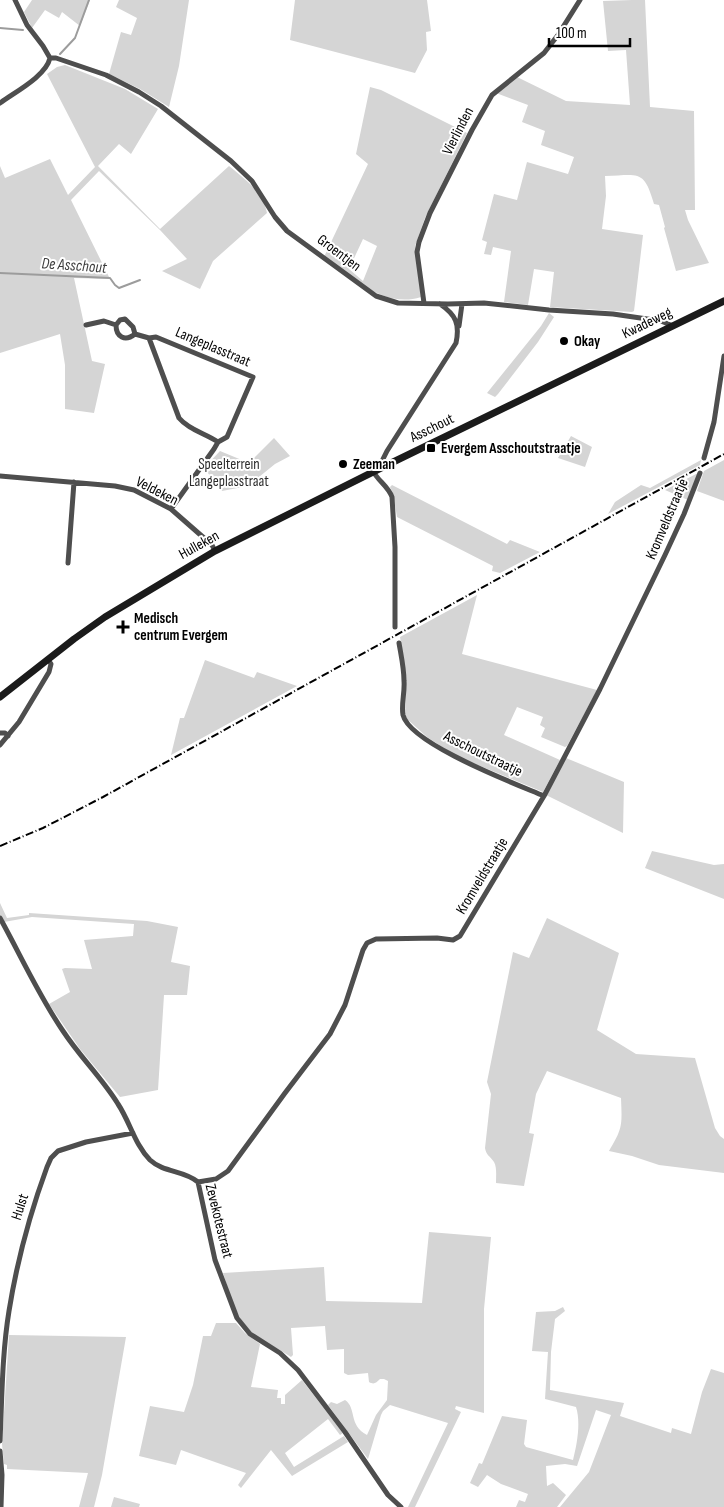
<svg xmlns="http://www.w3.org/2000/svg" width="724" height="1507" font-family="'Sofia Sans Condensed',sans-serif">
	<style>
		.green { fill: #d5d5d5; fill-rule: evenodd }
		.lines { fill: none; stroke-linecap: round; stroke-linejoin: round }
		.stream { stroke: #9c9c9c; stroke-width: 2 }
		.street { stroke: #4e4e4e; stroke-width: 5 }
		.secondary { stroke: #1b1b1b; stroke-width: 7 }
		.rail { stroke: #000; stroke-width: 2; stroke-dasharray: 8 2.5 1 2.5; stroke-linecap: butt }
		.poi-dot { fill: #000; stroke: #fff; stroke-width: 2 }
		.labels { text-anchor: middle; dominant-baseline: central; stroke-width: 4; stroke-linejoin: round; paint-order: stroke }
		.street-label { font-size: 15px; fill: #000; stroke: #fff }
		.poi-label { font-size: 15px; font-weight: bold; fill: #000; stroke: #fff; text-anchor: start }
		.park-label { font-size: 15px; fill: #2c2c2c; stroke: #fff }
		.water-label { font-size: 16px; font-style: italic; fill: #3d3d3d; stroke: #fff }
	</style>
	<rect width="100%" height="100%" fill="#fff"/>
	<!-- green -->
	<path class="green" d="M32 0H90L80 26 62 12 59 18 45 10 32 28 24 12Z
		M119 0H189L179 66 169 107 140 89 109 74 121 32 131 35 137 18 116 7Z
		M295 0H427L431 31 426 32 427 50 415 73 290 40Z
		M632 0H645L650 107 694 111 695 210H685L688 220 709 263 676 271 664 228 665 227 659 205 654 204C644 169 639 175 605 176L606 196 602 229 643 235 634 311 632 312 550 307 554 272 534 269 528 305 504 302 511 251 493 247 491 255 484 254 487 242 482 240 494 194 517 200 527 162 568 174 574 157 541 145 545 131 522 122 528 105 496 93 517 77 566 101 630 105 626 50 608 51 603 1Z
		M65 65 125 89 158 109 131 154 119 144 98 166 160 229 229 166C245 179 263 192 267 213L213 261 200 289 162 271 187 259 160 230 99 171 71 200 110 279 74 278 92 361 105 364 94 413 65 409V365L60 334 0 353V166L5 178 50 159 68 195 95 167 47 74 57 67Z
		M370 87 381 90 467 133 425 218 415 246 421 297C384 309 352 277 324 257L368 164 356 154ZM363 239 377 246 363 281 349 269Z
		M549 313 554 317 538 342 498 394 495 397 487 393 541 326Z
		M571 436 592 447 585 467 558 458Z
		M274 438 290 456 275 464 248 486 222 491 204 468 220 451 249 463Z
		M701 460 700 465 608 514 615 502 641 485 650 488Z
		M724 460V501L697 491 704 471Z
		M698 473 688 500 665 490Z
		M392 485 507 544 510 540 540 552 500 573 492 571 493 566 397 517 393 493 390 487Z
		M477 595 462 654 597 690 567 746 565 747 541 737 545 728 540 725 543 717 517 707 504 735 560 760 543 792 456 756 427 737 407 719 405 714 406 690 404 661 400 637Z
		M205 660 254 678 257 672 297 686 171 755 180 718H184Z
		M566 758 624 782 623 833 546 795Z
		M652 851 714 865 724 864V899L645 868Z
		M0 903 7 918 29 915V913L147 921 178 927 171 962 190 966 187 995H164L158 1090 120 1097 80 1049 49 1004 70 992 62 969 65 968 92 969 84 940 133 936 134 924 32 917 4 922 0 915Z
		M547 918 619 953 597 1030 636 1054 695 1058 715 1128 720 1136 724 1139V1173L659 1165 632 1156 609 1151C623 1128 622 1125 621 1098L547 1071 536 1094 529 1133 534 1134 524 1186 496 1183C496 1176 497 1167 494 1162 490 1156 486 1155 485 1148L491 1094 487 1082 513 952 529 958Z
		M429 1232 491 1237 484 1309V1413L456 1406 455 1409 461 1412 415 1507H408L448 1423 390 1405 383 1411 381 1415 368 1459 328 1405 331 1402 337 1404 345 1400C357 1408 348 1425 367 1435L376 1415 387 1400 388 1381 384 1379H380C376 1383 374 1385 369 1382L368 1373 348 1375 344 1373V1349L327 1350 325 1326 291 1328 293 1355 291 1357C279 1349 266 1343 255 1335 236 1321 230 1294 223 1273L324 1267 326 1301 422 1303Z
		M563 1307 565 1311 555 1319 551 1352 550 1390 624 1403 620 1416 671 1433 672 1428 691 1434 702 1392 711 1369 724 1373V1507H560L589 1472 611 1415 596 1410 577 1466 565 1464 546 1466 547 1486 553 1483 566 1495 557 1507H516L519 1500 525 1502 528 1494 501 1484 487 1475 478 1487 470 1483 479 1463 482 1464 502 1416 527 1420 524 1444 526 1447 573 1460C577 1444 581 1423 576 1407L545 1399 548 1352 532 1351 536 1312 555 1311Z
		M216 1323H236L245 1333 260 1344 251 1387 278 1390 277 1398H281V1404H285V1395L302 1380 343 1433 340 1435 328 1419 285 1453 294 1467 344 1436 348 1442 292 1476 271 1450 241 1488 238 1485 246 1473 181 1450 176 1465 139 1456 150 1406 184 1412 193 1385 203 1336H211Z
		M9 1335 126 1337 102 1475 94 1507H79L88 1473 7 1469V1465L4 1464 2 1444Z
		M114 1497 140 1504 139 1507H111Z"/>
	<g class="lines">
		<!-- stream -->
		<path class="stream" d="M0 28 23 30
			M60 54 75 38 89 0
			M0 273 110 278 115 285 119 288 140 280"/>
		<!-- street -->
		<path class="street" d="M50 58H56L106 75 139 92 161 106 231 161 252 181 275 217 287 231 376 296 398 303 448 304 484 303 549 310 613 314 661 321 673 326
			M0 103C15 92 46 76 50 58L43 46 27 25 15 0
			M424 303 417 252 419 242 430 213 472 130 492 95 544 53 558 35 580 0
			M86 325 104 321 116 325 120 320 125 319 133 327 135 334 149 338 156 337 253 377 227 437 218 442 214 449 171 509
			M116 325C116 337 125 342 135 334
			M459 326 462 304
			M149 338 179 418C189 430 205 433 218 442
			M704 458 714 422 724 356
			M387 465 383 459 387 451 456 343C460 324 456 315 440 304
			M373 471C378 481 388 486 392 497L395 547V627
			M0 476 115 486 134 490 171 509 212 545 215 551
			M68 563 74 482
			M399 643C401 655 404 668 404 681 405 692 401 705 403 715 410 744 516 784 544 796
			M0 733H5L8 736
			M0 745 19 722 49 672 51 664 48 660
			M0 918C21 956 39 996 63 1031 80 1057 102 1078 118 1104 130 1122 135 1145 150 1160 164 1173 184 1170 198 1182L215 1260 237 1318 250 1334 280 1353 298 1370 345 1432 388 1495 401 1507
			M198 1182 216 1179 228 1171 285 1093 330 1034 345 1005 363 950 367 943 376 939 437 938 453 940 460 936 544 796 600 689 665 555 684 514 700 473
			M0 1441C2 1398 2 1354 9 1311 17 1261 29 1216 47 1167L51 1158 58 1151 86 1142 133 1133
			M0 1451 2 1475 1 1507"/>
		<!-- secondary -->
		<path class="secondary" d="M0 697 74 639 105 617 215 551 387 465 724 301"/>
		<!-- rail -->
		<path class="rail" d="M0 846 43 828 103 797 724 454"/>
	</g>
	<!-- markers -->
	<g class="poi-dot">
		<circle cx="564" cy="341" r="5"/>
		<rect x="426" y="443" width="10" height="10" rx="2.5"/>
		<circle cx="343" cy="464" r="5"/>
		<path d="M120.5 619.5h5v5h5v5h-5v5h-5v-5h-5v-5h5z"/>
	</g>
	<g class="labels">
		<!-- street labels -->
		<g class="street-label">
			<text transform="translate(458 131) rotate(-63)">Vierlinden</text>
			<text transform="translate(339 253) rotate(37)">Groentjen</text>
			<text transform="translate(647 323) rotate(-26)">Kwadeweg</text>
			<text transform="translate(213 347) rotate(23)">Langeplasstraat</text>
			<text transform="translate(432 428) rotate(-26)">Asschout</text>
			<text transform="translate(157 491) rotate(27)">Veldeken</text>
			<text transform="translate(667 519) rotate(-67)">Kromveldstraatje</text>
			<text transform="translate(199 545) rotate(-29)">Hulleken</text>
			<text transform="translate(483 754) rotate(26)">Asschoutstraatje</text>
			<text transform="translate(482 876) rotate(-59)">Kromveldstraatje</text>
			<text transform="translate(20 1207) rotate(-72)">Hulst</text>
			<text transform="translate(219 1221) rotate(76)">Zevekotestraat</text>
		</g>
		<!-- poi labels -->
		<g class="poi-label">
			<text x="574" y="341">Okay</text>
			<text x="441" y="448">Evergem Asschoutstraatje</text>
			<text x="353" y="464">Zeeman</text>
			<text x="134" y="618">Medisch<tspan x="134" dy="17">centrum Evergem</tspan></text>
		</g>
		<!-- park labels -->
		<g class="park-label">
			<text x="229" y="464">Speelterrein<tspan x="229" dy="17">Langeplasstraat</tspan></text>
		</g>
		<!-- water labels -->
		<g class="water-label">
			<text transform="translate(74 266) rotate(4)">De Asschout</text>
		</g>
	</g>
	<!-- scale -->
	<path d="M549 38v8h81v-8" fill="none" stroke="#000000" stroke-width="2.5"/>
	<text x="556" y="38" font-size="15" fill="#000000" stroke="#ffffff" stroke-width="4" paint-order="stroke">100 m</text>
</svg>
